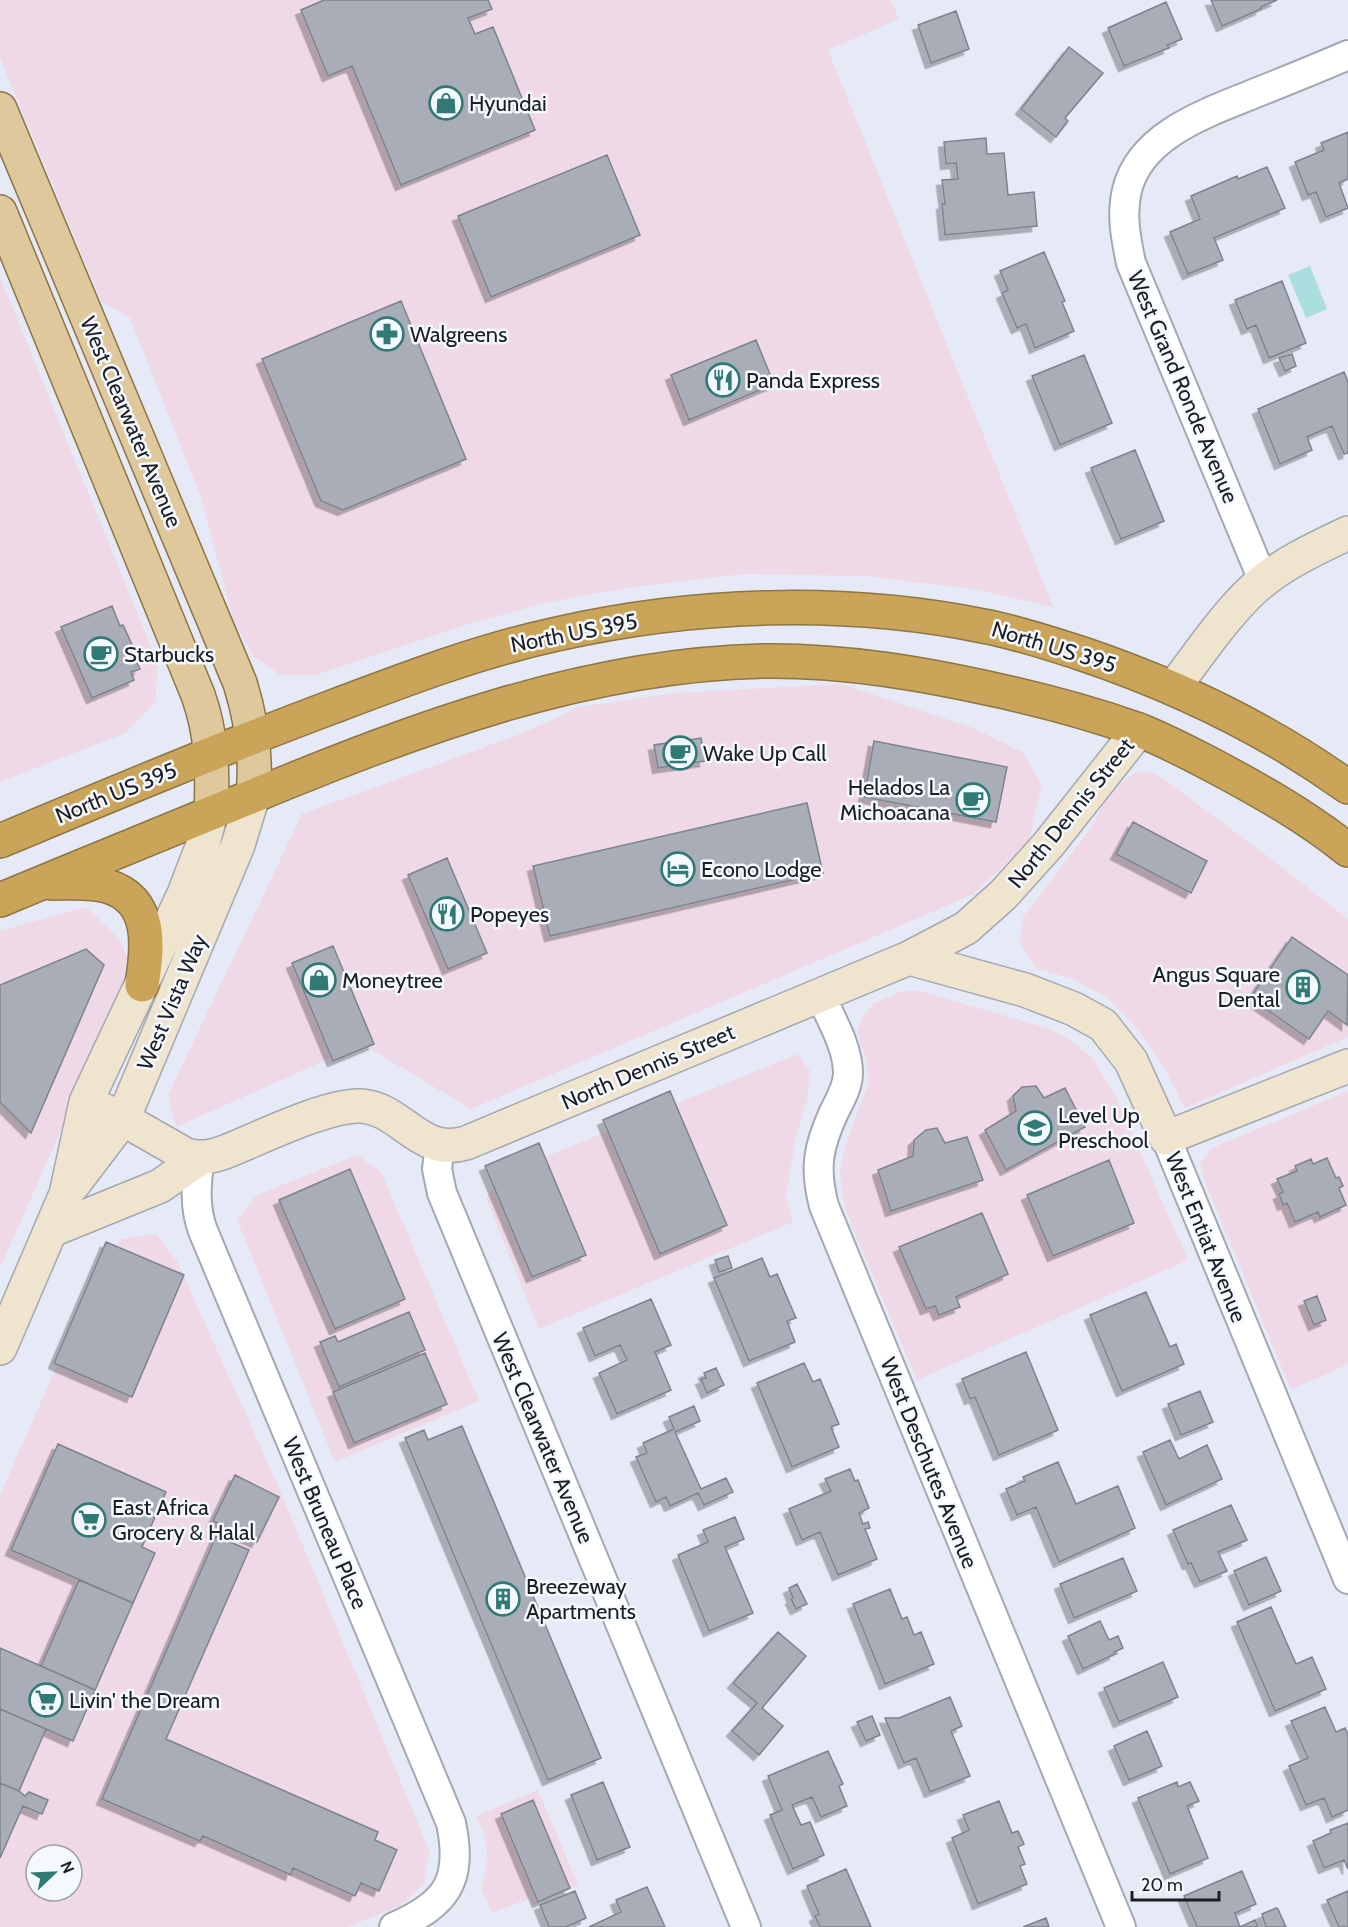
<svg xmlns="http://www.w3.org/2000/svg" width="1348" height="1927" font-family="Cabin,sans-serif">
	<style>
		.commercial { fill: #efd9e7; fill-rule: evenodd }
		.water { fill: #abdedf }
		.building { fill: #a8adb7; stroke: #7e838d; stroke-width: 1.5; filter: url(#shadow) }
		.lines { fill: none; stroke-linecap: round; stroke-linejoin: round }
		.street-casing { stroke: #a3a8b3; stroke-width: 32 }
		.secondary-casing { stroke: #a3a8b3; stroke-width: 36 }
		.primary-casing { stroke: #8d7545; stroke-width: 36 }
		.highway-casing { stroke: #8d7545; stroke-width: 36 }
		.street { stroke: #fff; stroke-width: 28 }
		.secondary { stroke: #efe4cd; stroke-width: 33 }
		.primary { stroke: #dfc89b; stroke-width: 33 }
		.highway { stroke: #caa458; stroke-width: 33 }
		.labels { text-anchor: middle; dominant-baseline: central; stroke-width: 5; stroke-linejoin: round; paint-order: stroke }
		.poi-label { font-size: 22px; fill: #1c1e22; stroke: #f4f8ff; text-anchor: start }
		.street-label { font-size: 22px; fill: #1c1e22; stroke: #f4f8ff }
	</style>
	<defs>
		<filter id="shadow"><feDropShadow dx="-5.5" dy="5.5" stdDeviation="0" flood-color="#0004"/></filter>
	</defs>
	<rect width="100%" height="100%" fill="#e5eaf6"/>
	<!-- commercial -->
	<path class="commercial" d="M0 0H891L899 19 828 50 1053 607 979 590 866 576 744 574 634 587 549 602 469 624 316 675H280L253 656 234 622 200 495 130 318 101 301 0 58Z
		M0 277 157 661 156 701 126 733 0 782Z
		M842 684 971 727 1022 752 1042 784 1028 843 972 895 471 1109 362 1044 176 1127 168 1095 302 814 526 732 578 707 676 693Z
		M1137 771 1157 774 1262 852 1348 919V1037L1185 1108 1163 1066 1140 1032 1108 998 1072 979 1036 968 1020 944 1023 917 1091 828 1108 795Z
		M86 907 120 940 132 970 0 1268V931Z
		M902 991H920L1050 1029 1071 1040 1093 1059 1115 1095 1188 1260 917 1380 853 1229 843 1201 840 1172 846 1144 868 1084 867 1063 857 1032 863 1016 873 1004Z
		M798 1054 810 1071 807 1100 796 1136 786 1195 793 1222 539 1329 486 1198 503 1174Z
		M1348 1091V1364L1291 1390 1203 1177 1200 1163 1212 1148Z
		M357 1155 381 1172 479 1401 335 1462 237 1220 257 1195Z
		M155 1233 177 1261 279 1488 429 1850 424 1884 400 1906 347 1927H0V1495L102 1263 121 1239ZM36 1855H72V1891H36Z
		M538 1790 578 1885 533 1905 530 1898 492 1913 481 1888 486 1871 487 1850 484 1834 476 1816Z"/>
	<!-- water -->
	<path class="water" d="M1310 266 1327 309 1306 318 1288 275Z"/>
	<!-- building -->
	<path class="building" d="M324 0H488L492 9 468 18 475 34 493 27 535 130 401 185 352 66 328 76 301 10Z
		M1211 0H1277L1261 7V9L1222 26Z
		M1166 2 1182 39 1167 45 1169 48 1124 66 1108 28Z
		M956 11 969 49 931 63 918 25Z
		M1069 47 1103 73 1065 118 1068 121 1056 137 1021 109Z
		M1348 132V179L1339 183 1348 208 1326 217 1316 192 1308 195 1295 162 1324 150 1321 143Z
		M986 138 987 154 1004 153 1008 195 1034 192 1037 226 945 235 942 204H945L942 180 958 179 956 163 946 164 944 142Z
		M607 155 640 235 491 297 458 216Z
		M1267 167 1285 208 1214 238 1223 260 1188 274 1170 232 1200 219 1191 196 1237 176 1238 179Z
		M1044 252 1065 301 1062 302 1074 331 1035 348 1026 324 1017 328 1002 293 1008 290 1000 271Z
		M1282 281 1306 343 1269 358 1256 325 1247 329 1235 300Z
		M401 301 466 459 343 510 321 501 262 359Z
		M756 340 774 384 689 420 671 375Z
		M1292 354 1296 366 1285 371 1279 358Z
		M1084 355 1112 423 1060 445 1032 376Z
		M1344 372 1348 382V453L1344 454 1332 426 1307 437 1312 450 1280 464 1258 409Z
		M1135 450 1164 521 1121 539 1091 468Z
		M112 606 120 626 123 625 134 649 128 651 131 658 134 657 140 669 131 672 134 680 92 698 61 627Z
		M701 738 705 761 658 768 654 745Z
		M874 741 1007 767 996 822 864 797Z
		M807 803 823 873 550 936 533 866Z
		M1133 822 1207 861 1191 893 1116 854Z
		M447 858 487 953 448 969 408 875Z
		M1292 937 1348 975 1347 1025 1328 1011 1309 1039 1250 998Z
		M333 946 374 1044 333 1061 292 963Z
		M86 949 104 965 31 1133 0 1102V985Z
		M1036 1086 1044 1098 1065 1088 1085 1127 1006 1170 985 1130 1016 1111 1013 1096 1022 1087Z
		M670 1091 727 1225 660 1254 603 1120Z
		M937 1128 945 1143 967 1137 983 1180 891 1211 878 1170 913 1156 914 1140 926 1130Z
		M539 1143 586 1255 532 1277 485 1166Z
		M1327 1158 1336 1178 1339 1177 1343 1186 1339 1188 1346 1205 1320 1217 1318 1212 1295 1222 1287 1203 1283 1205 1279 1194 1283 1192 1277 1179 1297 1171 1295 1166 1311 1159 1313 1164Z
		M1109 1160 1134 1223 1053 1256 1027 1195Z
		M350 1169 405 1299 335 1329 279 1200Z
		M982 1213 1008 1274 956 1297 960 1307 939 1315 935 1306 926 1309 899 1247Z
		M106 1242 184 1275 132 1397 54 1363Z
		M728 1256 732 1268 719 1272 715 1260Z
		M762 1258 770 1277 777 1274 796 1318 787 1321 795 1342 749 1361 714 1278Z
		M1146 1292 1170 1347 1176 1344 1184 1364 1122 1391 1090 1315Z
		M1317 1296 1326 1320 1314 1325 1304 1301Z
		M651 1299 671 1345 655 1352 671 1390 617 1414 599 1373 627 1360 620 1345 595 1356 583 1328Z
		M409 1312 425 1350 339 1387 320 1342 335 1336 338 1342Z
		M1026 1352 1058 1430 999 1455 975 1397 970 1399 962 1379Z
		M425 1353 447 1404 354 1443 333 1392Z
		M804 1363 813 1382 820 1379 839 1424 831 1427 839 1447 792 1467 757 1383Z
		M716 1368 724 1385 707 1393 701 1379 706 1378 704 1373Z
		M1200 1391 1213 1422 1181 1435 1168 1404Z
		M694 1406 700 1421 675 1432 701 1489 726 1478 733 1492 704 1505 698 1493 670 1506 666 1497 656 1502 636 1457 647 1453 643 1443 674 1429 669 1417Z
		M462 1426 601 1758 548 1780 405 1438 424 1430 428 1440Z
		M1170 1440 1179 1459 1207 1445 1222 1479 1166 1505 1143 1452Z
		M58 1444 166 1492 142 1547 155 1553 133 1603 11 1550Z
		M1058 1462 1076 1504 1118 1486 1135 1528 1059 1562 1036 1507 1017 1515 1006 1489 1025 1481 1023 1477Z
		M850 1469 855 1481 858 1480 869 1508 859 1513 863 1524 868 1522 870 1528 865 1529 877 1559 838 1575 820 1532 802 1540 789 1509 831 1491 825 1479Z
		M235 1475 279 1497 257 1542 213 1521Z
		M1231 1505 1247 1540 1218 1552 1227 1571 1200 1582 1191 1563 1188 1564 1173 1530Z
		M735 1517 744 1539 725 1547 753 1613 709 1631 678 1555 708 1542 703 1530Z
		M216 1536 249 1550 166 1739 378 1832 375 1840 397 1850 379 1891 361 1883 355 1896 293 1868 291 1875 203 1836 200 1841 102 1799Z
		M1266 1557 1281 1591 1249 1605 1234 1571Z
		M1123 1558 1137 1591 1074 1618 1060 1584Z
		M79 1580 133 1603 95 1690 41 1666Z
		M797 1584 807 1604 796 1609 791 1599 793 1598 789 1588Z
		M890 1589 902 1619 907 1617 914 1635 921 1632 934 1664 885 1684 853 1604Z
		M1271 1607 1296 1664 1312 1657 1326 1689 1275 1711 1237 1622Z
		M1100 1621 1109 1640 1118 1636 1123 1648 1114 1652 1115 1654 1083 1669 1068 1636Z
		M778 1632 806 1656 762 1708 783 1726 759 1755 732 1731 757 1703 733 1683Z
		M0 1648 95 1690 73 1741 0 1709Z
		M1163 1662 1178 1697 1119 1722 1104 1688Z
		M950 1697 962 1726 951 1731 970 1776 930 1792 916 1758 904 1763 885 1718H899Z
		M1325 1707 1336 1732 1345 1728 1348 1734V1810L1332 1817 1324 1798 1306 1805 1289 1766 1308 1758 1291 1721Z
		M0 1709 46 1729 19 1791 0 1783Z
		M872 1716 880 1735 866 1741 857 1722Z
		M1147 1731 1162 1766 1129 1780 1114 1746Z
		M828 1751 843 1784 839 1786 847 1806 821 1817 812 1797 792 1805 801 1825 810 1822 824 1855 793 1869 770 1815 782 1810 768 1776Z
		M603 1782 630 1847 597 1860 571 1795Z
		M1177 1782 1178 1787 1190 1782 1199 1801 1187 1806 1208 1858 1170 1874 1138 1798Z
		M0 1783 19 1791 25 1796 29 1792 48 1800 42 1814 23 1806 0 1858Z
		M533 1800 570 1888 538 1902 501 1814Z
		M999 1801 1012 1833 1018 1831 1024 1844 1018 1847 1025 1864 1020 1866 1027 1884 978 1904 952 1838 969 1830 963 1815Z
		M1348 1823V1869L1344 1860 1324 1868 1313 1841 1331 1833 1330 1830Z
		M846 1869 871 1927H820L815 1916 819 1914 807 1886Z
		M1242 1871 1256 1904 1235 1913 1240 1927 1255 1920 1258 1927H1197L1184 1896Z
		M647 1887 665 1927H589L621 1912 616 1900Z
		M575 1891 586 1918 566 1927H549L540 1905Z
		M1348 1891V1927H1339L1327 1900Z
		M1276 1908 1278 1909 1286 1927H1266L1262 1914Z
		M1046 1918 1049 1927H1023Z"/>
	<g class="lines">
		<defs>
			<path id="street" d="M1263 580 1131 263C1126 239 1121 215 1127 190 1141 133 1210 112 1258 92 1288 80 1318 68 1348 55
				M820 994C830 1018 848 1046 848 1073 848 1087 840 1100 834 1112 818 1147 814 1168 824 1206L1121 1927
				M1166 1138 1348 1579
				M440 1145 437 1169 442 1193 746 1927
				M200 1158C196 1183 194 1207 203 1231L451 1823C463 1881 447 1904 394 1927"/>
			<path id="secondary" d="M1173 688C1199 655 1230 607 1263 581 1288 561 1319 547 1348 533
				M909 958 1025 990 1074 1009 1103 1025 1131 1061 1166 1138 1348 1066
				M86 1102 123 1119 186 1155C201 1159 211 1157 225 1152 258 1139 328 1104 361 1106 403 1109 419 1157 466 1143L909 958 966 928 1003 895 1048 845 1139 730
				M72 1186 123 1119 238 845 253 796
				M52 1230 160 1186 200 1158
				M0 1348 66 1194 86 1102 184 894 202 847 211 813"/>
			<path id="primary" d="M0 109 240 683C252 721 257 756 253 796
				M0 212 198 695C212 734 213 772 211 813"/>
			<path id="highway" d="M0 841C110 795 220 749 332 707 406 679 479 651 557 634 695 603 844 598 983 626 1016 632 1048 643 1080 653 1175 685 1266 728 1348 787
				M52 883C70 883 90 881 107 886 154 900 148 948 142 985
				M0 900C84 865 168 831 253 796 416 729 584 665 763 661 846 660 925 674 1005 692 1049 702 1093 714 1136 729 1163 739 1189 753 1214 766 1261 791 1307 817 1348 850"/>
		</defs>
		<!-- street casing -->
		<use href="#street" class="street-casing"/>
		<!-- secondary casing -->
		<use href="#secondary" class="secondary-casing"/>
		<!-- primary casing -->
		<use href="#primary" class="primary-casing"/>
		<!-- highway casing -->
		<use href="#highway" class="highway-casing"/>
		<!-- street -->
		<use href="#street" class="street"/>
		<!-- secondary -->
		<use href="#secondary" class="secondary"/>
		<!-- primary -->
		<use href="#primary" class="primary"/>
		<!-- highway -->
		<use href="#highway" class="highway"/>
	</g>
	<!-- icons -->
	<defs>
		<symbol id="shop-ring" viewBox="-11 -11 22 22"><circle r="9.5" fill="#f4f8ff" stroke="#307974" stroke-width="1.5"/><path d="M-5-2.5h2.3a2.7 3.5 0 0 1 5.4 0H5L5.5 6h-11ZM-1.5-2.5h3a1.5 2.3 0 0 0-3 0Z" fill="#307974"/></symbol>
		<symbol id="pharmacy-ring" viewBox="-11 -11 22 22"><circle r="9.5" fill="#f4f8ff" stroke="#307974" stroke-width="1.5"/><path d="M-2-6h4v4h4v4h-4v4h-4v-4h-4v-4h4Z" fill="#307974"/></symbol>
		<symbol id="restaurant-ring" viewBox="-11 -11 22 22"><circle r="9.5" fill="#f4f8ff" stroke="#307974" stroke-width="1.5"/><path d="M-5-6h1v4h1v-4h1v4h1v-4h1v5L-1.5 .5V6h-2V.5L-5-1ZM5-6V6H3V1.5H1.5Q1.5-4 5-6Z" fill="#307974"/></symbol>
		<symbol id="cafe-ring" viewBox="-11 -11 22 22"><circle r="9.5" fill="#f4f8ff" stroke="#307974" stroke-width="1.5"/><path d="M-5.5-4.5H6V0H3Q3 3.5 0 3.5H-2.5Q-5.5 3.5-5.5 0ZM3-3.2v2h1.7v-2ZM-6 4.5H4V6H-6Z" fill="#307974"/></symbol>
		<symbol id="hotel-ring" viewBox="-11 -11 22 22"><circle r="9.5" fill="#f4f8ff" stroke="#307974" stroke-width="1.5"/><path d="M-6-4.5h1.5V1H6V5H4.5V3h-9V5H-6ZM-4 0a1.8 1.8 0 1 1 3.6 0ZM.5 0V-2.5h3Q6-2.5 6 0Z" fill="#307974"/></symbol>
		<symbol id="building-ring" viewBox="-11 -11 22 22"><circle r="9.5" fill="#f4f8ff" stroke="#307974" stroke-width="1.5"/><path d="M-4-6H4V6H1V3H-1V6H-4ZM-2.5-4.3h1.7v1.8h-1.7ZM.8-4.3h1.7v1.8H.8ZM-2.5-1h1.7V.8h-1.7ZM.8-1h1.7V.8H.8Z" fill="#307974"/></symbol>
		<symbol id="school-ring" viewBox="-11 -11 22 22"><circle r="9.5" fill="#f4f8ff" stroke="#307974" stroke-width="1.5"/><path d="M0-5L7-2L0 1L-7-2ZM-4 1L0 2.5L4 1V4Q0 6-4 4Z" fill="#307974"/></symbol>
		<symbol id="supermarket-ring" viewBox="-11 -11 22 22"><circle r="9.5" fill="#f4f8ff" stroke="#307974" stroke-width="1.5"/><path d="M-6-5.5h2.5l.6 2H6L4.5 2H-2.5L-4.4-4H-6ZM-1.5 3.2a1.3 1.3 0 1 0 .1 0ZM3 3.2a1.3 1.3 0 1 0 .1 0Z" fill="#307974"/></symbol>
	</defs>
	<g fill-rule="evenodd">
		<use href="#shop-ring" x="427" y="84" width="38" height="38"/>
		<use href="#pharmacy-ring" x="368" y="315" width="38" height="38"/>
		<use href="#restaurant-ring" x="704" y="361" width="38" height="38"/>
		<use href="#cafe-ring" x="82" y="635" width="38" height="38"/>
		<use href="#cafe-ring" x="661" y="734" width="38" height="38"/>
		<use href="#cafe-ring" x="954" y="781" width="38" height="38"/>
		<use href="#hotel-ring" x="659" y="850" width="38" height="38"/>
		<use href="#restaurant-ring" x="428" y="895" width="38" height="38"/>
		<use href="#shop-ring" x="300" y="961" width="38" height="38"/>
		<use href="#building-ring" x="1284" y="968" width="38" height="38"/>
		<use href="#school-ring" x="1016" y="1109" width="38" height="38"/>
		<use href="#supermarket-ring" x="70" y="1501" width="38" height="38"/>
		<use href="#building-ring" x="484" y="1580" width="38" height="38"/>
		<use href="#supermarket-ring" x="27" y="1681" width="38" height="38"/>
	</g>
	<g class="labels">
		<!-- poi labels -->
		<g class="poi-label">
			<text x="469" y="103">Hyundai</text>
			<text x="410" y="334">Walgreens</text>
			<text x="746" y="380">Panda Express</text>
			<text x="124" y="654">Starbucks</text>
			<text x="703" y="753">Wake Up Call</text>
			<text x="950" y="787" text-anchor="end">Helados La<tspan x="950" dy="25">Michoacana</tspan></text>
			<text x="701" y="869">Econo Lodge</text>
			<text x="470" y="914">Popeyes</text>
			<text x="1280" y="974" text-anchor="end">Angus Square<tspan x="1280" dy="25">Dental</tspan></text>
			<text x="342" y="980">Moneytree</text>
			<text x="1058" y="1115">Level Up<tspan x="1058" dy="25">Preschool</tspan></text>
			<text x="112" y="1507">East Africa<tspan x="112" dy="25">Grocery &amp; Halal</tspan></text>
			<text x="526" y="1586">Breezeway<tspan x="526" dy="25">Apartments</tspan></text>
			<text x="69" y="1700">Livin' the Dream</text>
		</g>
		<!-- street labels -->
		<g class="street-label">
			<text transform="translate(1183 387) rotate(67)">West Grand Ronde Avenue</text>
			<text transform="translate(131 422) rotate(67)">West Clearwater Avenue</text>
			<text transform="translate(574 633) rotate(-11)">North US 395</text>
			<text transform="translate(1054 647) rotate(17)">North US 395</text>
			<text transform="translate(116 793) rotate(-22)">North US 395</text>
			<text transform="translate(1071 813) rotate(-51)">North Dennis Street</text>
			<text transform="translate(172 1002) rotate(-67)">West Vista Way</text>
			<text transform="translate(648 1067) rotate(-23)">North Dennis Street</text>
			<text transform="translate(1206 1237) rotate(68)">West Entiat Avenue</text>
			<text transform="translate(543 1438) rotate(67)">West Clearwater Avenue</text>
			<text transform="translate(929 1463) rotate(68)">West Deschutes Avenue</text>
			<text transform="translate(325 1523) rotate(67)">West Bruneau Place</text>
		</g>
	</g>
	<!-- north arrow -->
	<g transform="translate(54 1873) rotate(67)"><circle r="28" fill="#f4f8ff" stroke="#9ea1a7" stroke-width="1.5"/>
	<path d="M0-4.5L10 22L0 15L-10 22Z" fill="#307974"/>
	<text y="-9" font-size="16" font-weight="bold" text-anchor="middle" fill="#1c1e22">N</text>
	</g>
	<!-- scale -->
	<path d="M1132 1891v9h87v-9" fill="none" stroke="#1c1e22" stroke-width="3"/>
	<text x="1141" y="1891" font-size="18" fill="#1c1e22" stroke="#f4f8ff" stroke-width="4.5" paint-order="stroke">20 m</text>
</svg>
